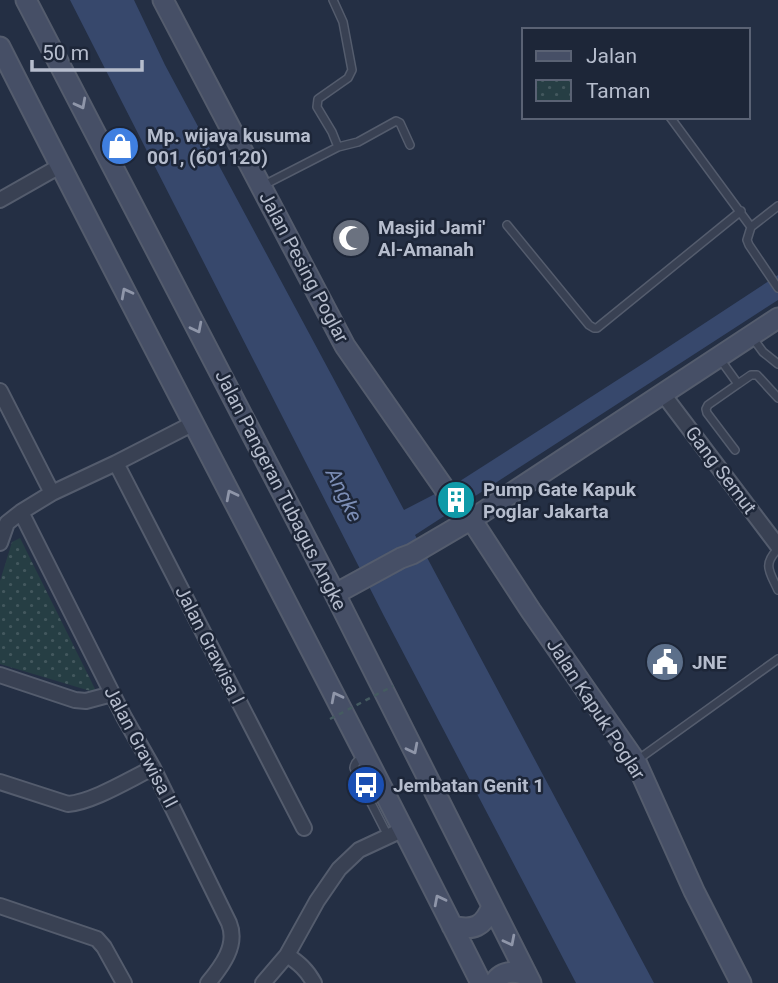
<svg xmlns="http://www.w3.org/2000/svg" width="778" height="983" font-family="Roboto,sans-serif">
	<style>
		.park { fill: url(#park-dots) }
		.water { fill: #37486c }
		.lines { fill: none; stroke-linecap: round; stroke-linejoin: round }
		.lane-casing { stroke: #545c6d; stroke-width: 10 }
		.street-casing { stroke: #545c6d; stroke-width: 18 }
		.secondary-casing { stroke: #545c6d; stroke-width: 23 }
		.lane { stroke: #394153; stroke-width: 7 }
		.street { stroke: #394153; stroke-width: 14 }
		.secondary { stroke: #464f66; stroke-width: 19 }
		.path-bridge { stroke: #455b61; stroke-width: 2.5; stroke-dasharray: 5 5; stroke-linecap: butt }
		.oneway { stroke: #8f96a9 }
		.labels { text-anchor: middle; dominant-baseline: central; stroke-width: 5; stroke-linejoin: round; paint-order: stroke }
		.poi-label { font-size: 19px; font-weight: bold; fill: #b6bdcd; stroke: #1d2638; text-anchor: start }
		.street-label { font-size: 19px; fill: #b6bdcd; stroke: #1d2638 }
		.water-label { font-size: 21px; font-style: italic; fill: #7c8eb6; stroke: #1d2638 }
	</style>
	<defs>
		<pattern id="park-dots" width="8" height="8" patternUnits="userSpaceOnUse" patternTransform="scale(1.75)"><rect width="8" height="8" fill="#263e44"/><path d="M2 2h.1M6 6h.1" fill="none" stroke="#43585e" stroke-width="1.8" stroke-linecap="round"/></pattern>
	</defs>
	<rect width="100%" height="100%" fill="#242f44"/>
	<!-- park -->
	<path class="park" d="M20 538 97 693 0 664V581L12 542Z"/>
	<!-- water -->
	<path class="water" d="M70 0H134L165 65 404 510 460 481 647 361 778 275V300L415 535 654 983H576L384 616Z"/>
	<g class="lines">
		<defs>
			<path id="lane" d="M670 117 751 227 747 240 749 245 778 288
				M338 147 358 142 396 121 400 123 410 145
				M262 186 338 147 332 132 317 107 318 99 348 78 352 70 343 22 333 0
				M507 225 589 325 594 328H597L741 211
				M751 227 778 206
				M752 337 763 352 778 364
				M720 359 738 384 708 405 706 409 707 413 735 450
				M738 384 751 375H757L778 398
				M778 549C762 565 770 572 778 590
				M366 757C359 759 355 761 354 768L368 797
				M636 761 778 659
				M383 789 368 797 388 836"/>
			<path id="street" d="M0 200 60 166
				M0 391 52 493
				M663 394 778 546
				M116 463 304 828
				M21 512 124 717 153 768 229 923C238 945 222 966 208 983
				M0 543 7 523 21 512 52 493 116 463 194 423
				M0 675 75 700 86 701 112 694
				M0 782 68 804C93 802 130 779 153 768
				M0 906 97 939 104 947 124 983
				M287 955C299 963 307 970 314 983
				M263 983 287 955 317 901 339 869 359 850 404 829"/>
			<path id="secondary" d="M26 0 335 594 531 983
				M163 0 345 346 467 521
				M0 47C158 360 324 669 481 983
				M471 519 531 611 636 762 694 891 741 983
				M335 594 401 558 412 554 480 514 778 318
				M452 926C473 931 484 927 492 906
				M494 983C502 970 514 971 527 975"/>
		</defs>
		<!-- lane casing -->
		<use href="#lane" class="lane-casing"/>
		<!-- street casing -->
		<use href="#street" class="street-casing"/>
		<!-- secondary casing -->
		<use href="#secondary" class="secondary-casing"/>
		<!-- lane -->
		<use href="#lane" class="lane"/>
		<!-- street -->
		<use href="#street" class="street"/>
		<!-- secondary -->
		<use href="#secondary" class="secondary"/>
		<!-- path-bridge -->
		<path class="path-bridge" d="M330 719 393 686"/>
	</g>
	<!-- one-way arrows -->
	<defs><path id="oneway-chevron" d="M-2-3.5L2.5 0L-2 3.5" fill="none" stroke-width="1.6" stroke-linecap="round" stroke-linejoin="round" transform="scale(1.75)"/></defs>
	<g class="oneway">
		<use href="#oneway-chevron" transform="translate(81 104) rotate(62)"/>
		<use href="#oneway-chevron" transform="translate(126 293) rotate(-118)"/>
		<use href="#oneway-chevron" transform="translate(197 328) rotate(63)"/>
		<use href="#oneway-chevron" transform="translate(231 495) rotate(-117)"/>
		<use href="#oneway-chevron" transform="translate(336 697) rotate(-117)"/>
		<use href="#oneway-chevron" transform="translate(413 749) rotate(63)"/>
		<use href="#oneway-chevron" transform="translate(439 900) rotate(-117)"/>
		<use href="#oneway-chevron" transform="translate(510 941) rotate(63)"/>
	</g>
	<!-- icons -->
	<defs>
		<symbol id="shop-disc" viewBox="-11 -11 22 22"><circle r="9.5" fill="#3f7fe0" stroke="#1d2638"/><path d="M-5-2.5h2.3a2.7 3.5 0 0 1 5.4 0H5L5.5 6h-11ZM-1.5-2.5h3a1.5 2.3 0 0 0-3 0Z" fill="#fff"/></symbol>
		<symbol id="mosque-disc" viewBox="-11 -11 22 22"><circle r="9.5" fill="#6b7280" stroke="#1d2638"/><path d="M3.5-4.9A6 6 0 1 0 3.5 4.9A5 5 0 1 1 3.5-4.9Z" fill="#fff"/></symbol>
		<symbol id="building-disc" viewBox="-11 -11 22 22"><circle r="9.5" fill="#0f9aa8" stroke="#1d2638"/><path d="M-4-6H4V6H1V3H-1V6H-4ZM-2.5-4.3h1.7v1.8h-1.7ZM.8-4.3h1.7v1.8H.8ZM-2.5-1h1.7V.8h-1.7ZM.8-1h1.7V.8H.8Z" fill="#fff"/></symbol>
		<symbol id="civic-disc" viewBox="-11 -11 22 22"><circle r="9.5" fill="#5c6f8a" stroke="#1d2638"/><path d="M-.6-6.5H3V-4.5H.6V-3L4-1V1h2V6H-6V1h2V-1L-.6-3ZM-1.2 2.5V6h2.4V2.5Z" fill="#fff"/></symbol>
		<symbol id="bus-disc" viewBox="-11 -11 22 22"><circle r="9.5" fill="#1a4fb4" stroke="#1d2638"/><path d="M-5-6H5V4H4V6H2V4H-2V6H-4V4H-5ZM-3.5-4V0h7V-4ZM-3.5 1.2v1.5H-2V1.2ZM2 1.2v1.5H3.5V1.2Z" fill="#fff"/></symbol>
	</defs>
	<g fill-rule="evenodd">
		<use href="#shop-disc" x="98" y="124" width="44" height="44"/>
		<use href="#mosque-disc" x="329" y="216" width="44" height="44"/>
		<use href="#building-disc" x="434" y="478" width="44" height="44"/>
		<use href="#civic-disc" x="643" y="640" width="44" height="44"/>
		<use href="#bus-disc" x="344" y="763" width="44" height="44"/>
	</g>
	<g class="labels">
		<!-- poi labels -->
		<g class="poi-label">
			<text x="147" y="135">Mp. wijaya kusuma<tspan x="147" dy="22">001, (601120)</tspan></text>
			<text x="378" y="227">Masjid Jami'<tspan x="378" dy="22">Al-Amanah</tspan></text>
			<text x="483" y="489">Pump Gate Kapuk<tspan x="483" dy="22">Poglar Jakarta</tspan></text>
			<text x="692" y="662">JNE</text>
			<text x="393" y="785">Jembatan Genit 1</text>
		</g>
		<!-- street labels -->
		<g class="street-label">
			<text transform="translate(304 267) rotate(62)">Jalan Pesing Poglar</text>
			<text transform="translate(721 470) rotate(53)">Gang Semut</text>
			<text transform="translate(281 490) rotate(63)">Jalan Pangeran Tubagus Angke</text>
			<text transform="translate(210 645) rotate(63)">Jalan Grawisa I</text>
			<text transform="translate(596 709) rotate(57)">Jalan Kapuk Poglar</text>
			<text transform="translate(141 747) rotate(62)">Jalan Grawisa II</text>
		</g>
		<!-- water labels -->
		<g class="water-label">
			<text transform="translate(344 495) rotate(64)">Angke</text>
		</g>
	</g>
	<!-- legend -->
	<rect x="522" y="28" width="228" height="91" fill="#1d2638" stroke="#5a6274" stroke-width="2"/>
	<rect x="536" y="51" width="35" height="10" fill="#464f66" stroke="#5a6274" stroke-width="2"/>
	<text x="586" y="63" font-size="21" fill="#b6bdcd">Jalan</text>
	<rect x="536" y="80" width="35" height="21" fill="url(#park-dots)" stroke="#5a6274" stroke-width="2"/>
	<text x="586" y="98" font-size="21" fill="#b6bdcd">Taman</text>
	<!-- scale -->
	<path d="M32 60v10h110v-10" fill="none" stroke="#b6bdcd" stroke-width="3.5"/>
	<text x="42" y="60" font-size="21" fill="#b6bdcd" stroke="#1d2638" stroke-width="5" paint-order="stroke">50 m</text>
</svg>
